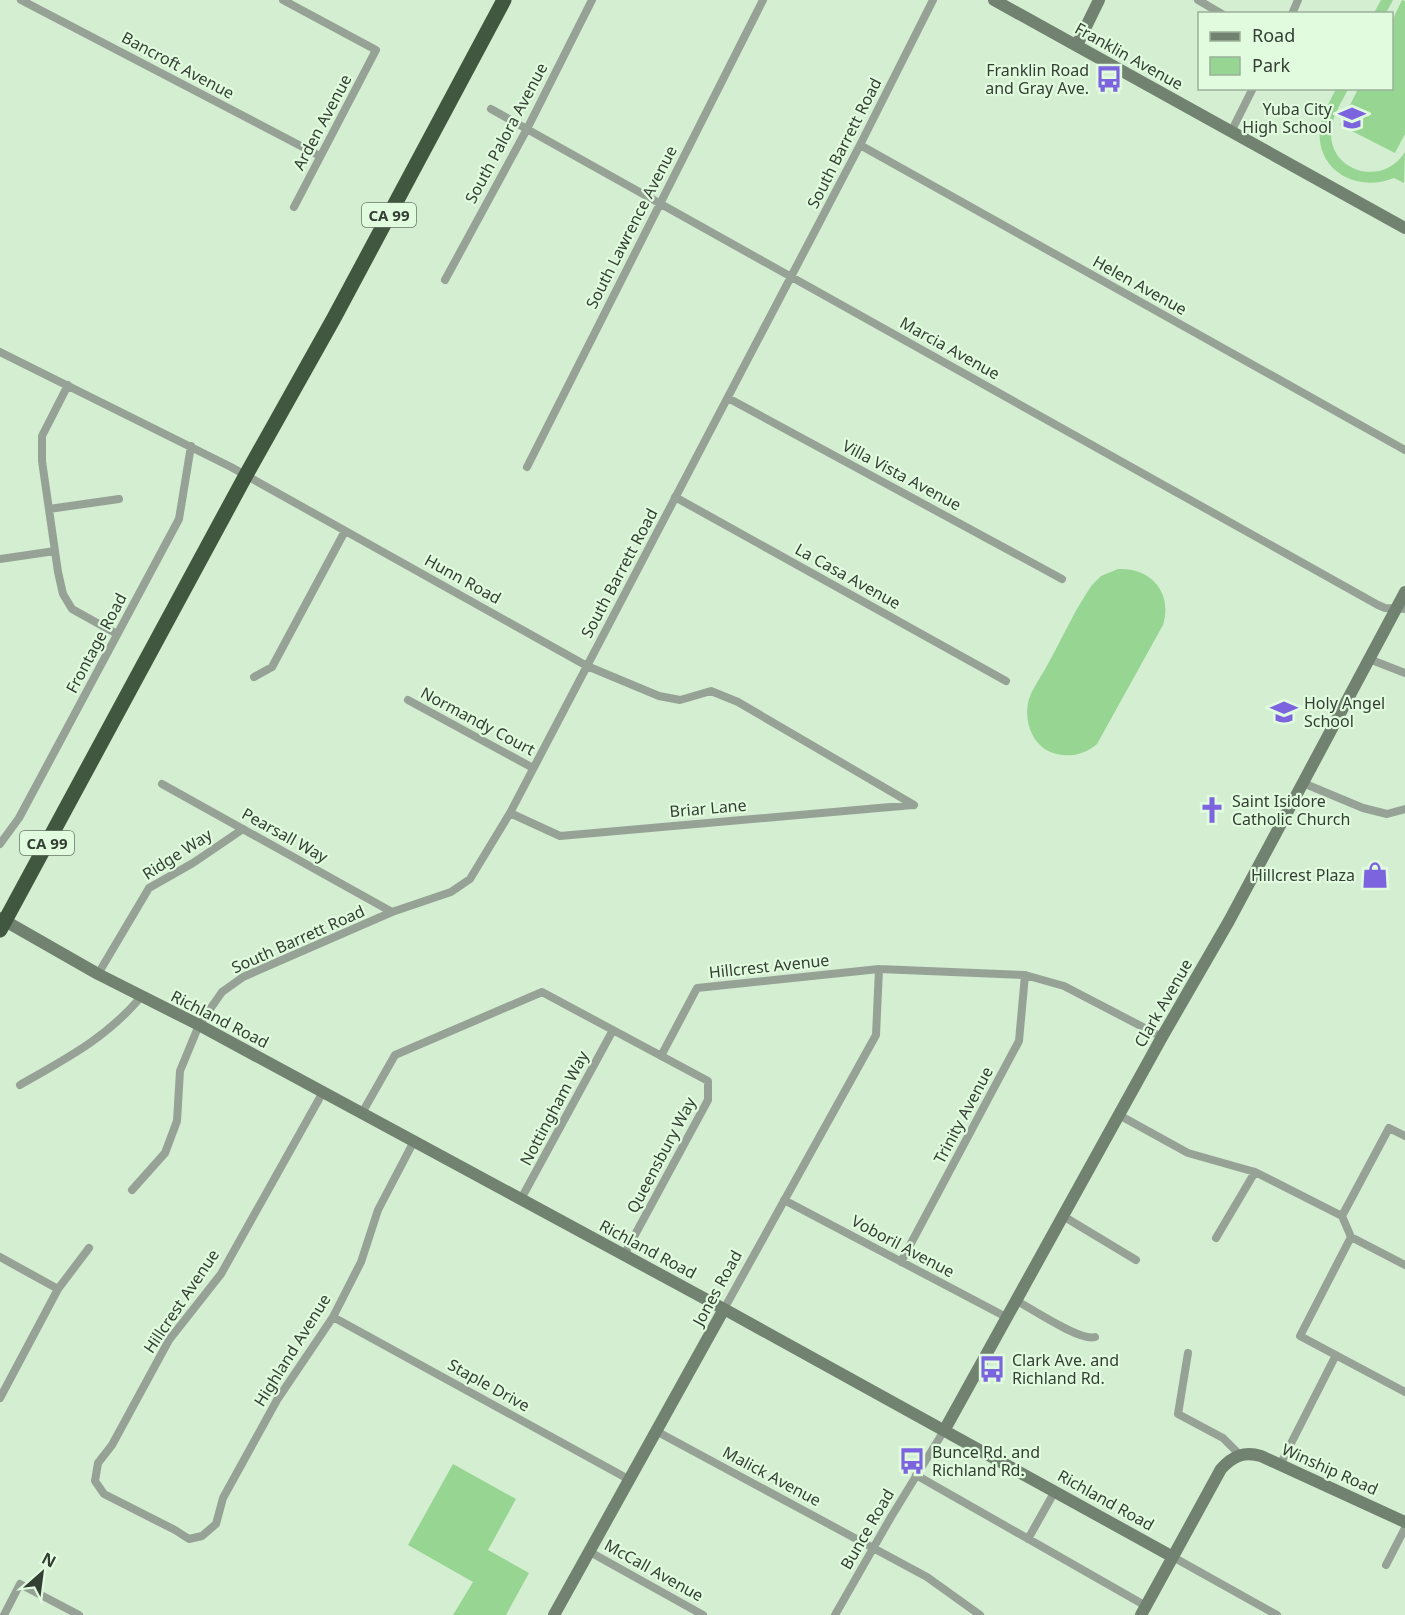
<svg xmlns="http://www.w3.org/2000/svg" width="1405" height="1615" font-family="'Noto Sans',sans-serif">
	<style>
		.green { fill: #97d592 }
		.lines { fill: none; stroke-linecap: round; stroke-linejoin: round }
		.street { stroke: #97a296; stroke-width: 8 }
		.secondary { stroke: #728271; stroke-width: 12 }
		.highway { stroke: #41573f; stroke-width: 15 }
		.labels { text-anchor: middle; dominant-baseline: central; stroke-width: 4.5; stroke-linejoin: round; paint-order: stroke }
		.shield { fill: #e1fbdf; stroke: #687767; stroke-width: 1.5 }
		.shield-label { font-size: 15px; font-weight: bold; fill: #343f33 }
		.street-label { font-size: 16px; fill: #343f33; stroke: #e1fbdf }
		.poi-label { font-size: 16px; fill: #343f33; stroke: #e1fbdf; text-anchor: start }
	</style>
	<rect width="100%" height="100%" fill="#d4eed2"/>
	<!-- green -->
	<path class="green" d="M1381 0H1393L1386 13H1374Z
		M1402 0 1405 1V134L1395 153 1340 125 1358 89 1392 88V21Z
		M1336 89H1348C1342 102 1332 116 1331 131 1329 173 1384 187 1405 152L1404 183 1394 178C1358 193 1315 171 1320 128 1322 114 1330 101 1336 89Z
		M1118 569C1151 567 1173 593 1163 625L1097 744C1084 755 1069 758 1053 753 1032 746 1023 720 1029 699 1033 687 1043 674 1049 662 1063 637 1075 609 1092 585L1101 576Z
		M453 1464 516 1499 488 1550 529 1573 506 1615H453L473 1582 408 1545Z"/>
	<g class="lines">
		<!-- street -->
		<path class="street" d="M21 0 320 156
			M283 0 376 50 294 207
			M1198 0 1222 14
			M1292 14 1298 0
			M491 109 1378 605 1385 608 1405 609
			M1231 132 1253 88
			M860 145 1405 450
			M445 280 527 129 592 0
			M0 352 231 467 587 666 659 696 680 700 711 691 738 702 914 805
			M68 385 42 436V461L58 572 63 594 72 609 117 634
			M728 398 1062 579
			M527 467 763 0
			M675 497 1006 681
			M49 509 119 499
			M0 559 55 551
			M1369 659 1405 673
			M254 677 272 667 345 531
			M408 700 533 768
			M1303 783 1363 808 1387 814 1405 809
			M162 784 392 912
			M510 813 560 836 913 805
			M0 844 19 818 179 519 191 446
			M98 974 149 888 193 863 243 829
			M661 1056 697 988 879 969 1025 975 1064 986 1162 1037
			M20 1085C67 1058 105 1039 141 997
			M323 1092 221 1274 169 1340 112 1445 98 1463 95 1481 104 1494 175 1530 189 1539 202 1536 216 1524 223 1498 277 1400 333 1317 361 1262 378 1210 414 1141
			M362 1113 395 1055 542 992 708 1081V1100L624 1255
			M1119 1115 1188 1153 1255 1172 1342 1216
			M1405 1136 1389 1128 1342 1216 1351 1237 1300 1336 1405 1392
			M132 1190 165 1153 177 1121 180 1071 199 1025 222 992 243 977 392 912 451 892 470 879 510 813 860 145 933 0
			M521 1199 613 1030
			M784 1200 1008 1318
			M1063 1216 1136 1260
			M1351 1237 1405 1265
			M1216 1238 1255 1172
			M0 1257 58 1289
			M901 1262 1019 1041 1025 975
			M1017 1301C1032 1309 1081 1342 1095 1337
			M724 1309 876 1035 879 969
			M333 1317 630 1480
			M1188 1353 1178 1414 1223 1438 1240 1455
			M0 1398 58 1289 89 1248
			M656 1431 927 1577 980 1615
			M1280 1465 1336 1355
			M916 1475 1146 1606
			M1028 1539 1055 1491
			M590 1552 703 1615
			M1173 1557 1277 1615
			M1386 1565 1405 1528
			M4 1615 20 1584 79 1615
			M835 1615 891 1517 945 1429"/>
		<!-- secondary -->
		<path class="secondary" d="M994 0 1405 228
			M1077 45 1099 0
			M0 918 98 974 199 1025 724 1309 1173 1557
			M945 1429 1162 1037 1229 921 1405 592
			M554 1615 724 1309
			M1141 1615 1221 1469C1233 1456 1244 1451 1261 1456L1405 1522"/>
		<!-- highway -->
		<path class="highway" d="M0 930 246 475 334 318 504 0"/>
	</g>
	<!-- icons -->
	<defs>
		<symbol id="bus-bare" viewBox="-9 -9 18 18"><path d="M-5-6H5V4H4V6H2V4H-2V6H-4V4H-5ZM-3.5-4V0h7V-4ZM-3.5 1.2v1.5H-2V1.2ZM2 1.2v1.5H3.5V1.2Z" fill="#7c64df" stroke="#e1fbdf" stroke-width="2.5" paint-order="stroke"/></symbol>
		<symbol id="school-bare" viewBox="-9 -9 18 18"><path d="M0-5L7-2L0 1L-7-2ZM-4 1L0 2.5L4 1V4Q0 6-4 4Z" fill="#7c64df" stroke="#e1fbdf" stroke-width="2.5" paint-order="stroke"/></symbol>
		<symbol id="church-bare" viewBox="-9 -9 18 18"><path d="M-1.2-6h2.4v3.5h3.3v2.4h-3.3V6h-2.4V-.1h-3.3v-2.4h3.3Z" fill="#7c64df" stroke="#e1fbdf" stroke-width="2.5" paint-order="stroke"/></symbol>
		<symbol id="shop-bare" viewBox="-9 -9 18 18"><path d="M-5-2.5h2.3a2.7 3.5 0 0 1 5.4 0H5L5.5 6h-11ZM-1.5-2.5h3a1.5 2.3 0 0 0-3 0Z" fill="#7c64df" stroke="#e1fbdf" stroke-width="2.5" paint-order="stroke"/></symbol>
	</defs>
	<g fill-rule="evenodd">
		<use href="#bus-bare" x="1090" y="60" width="38" height="38"/>
		<use href="#school-bare" x="1333" y="99" width="38" height="38"/>
		<use href="#school-bare" x="1265" y="693" width="38" height="38"/>
		<use href="#church-bare" x="1193" y="791" width="38" height="38"/>
		<use href="#shop-bare" x="1356" y="856" width="38" height="38"/>
		<use href="#bus-bare" x="973" y="1350" width="38" height="38"/>
		<use href="#bus-bare" x="893" y="1442" width="38" height="38"/>
	</g>
	<g class="labels">
		<!-- shield labels -->
		<g class="shield">
			<rect x="362" y="203" width="54" height="24" rx="4.5"/>
			<rect x="20" y="831" width="54" height="24" rx="4.5"/>
		</g>
		<g class="shield-label">
			<text x="389" y="215">CA 99</text>
			<text x="47" y="843">CA 99</text>
		</g>
		<!-- street labels -->
		<g class="street-label">
			<text transform="translate(1129 56) rotate(29)">Franklin Avenue</text>
			<text transform="translate(178 65) rotate(28)">Bancroft Avenue</text>
			<text transform="translate(322 122) rotate(-62)">Arden Avenue</text>
			<text transform="translate(506 133) rotate(-62)">South Palora Avenue</text>
			<text transform="translate(844 143) rotate(-63)">South Barrett Road</text>
			<text transform="translate(631 227) rotate(-63)">South Lawrence Avenue</text>
			<text transform="translate(1140 285) rotate(29)">Helen Avenue</text>
			<text transform="translate(950 348) rotate(29)">Marcia Avenue</text>
			<text transform="translate(902 475) rotate(28)">Villa Vista Avenue</text>
			<text transform="translate(619 573) rotate(-62)">South Barrett Road</text>
			<text transform="translate(848 576) rotate(29)">La Casa Avenue</text>
			<text transform="translate(463 579) rotate(29)">Hunn Road</text>
			<text transform="translate(96 643) rotate(-62)">Frontage Road</text>
			<text transform="translate(478 721) rotate(28)">Normandy Court</text>
			<text transform="translate(708 808) rotate(-5)">Briar Lane</text>
			<text transform="translate(285 835) rotate(29)">Pearsall Way</text>
			<text transform="translate(177 854) rotate(-33)">Ridge Way</text>
			<text transform="translate(298 939) rotate(-24)">South Barrett Road</text>
			<text transform="translate(769 966) rotate(-6)">Hillcrest Avenue</text>
			<text transform="translate(1163 1003) rotate(-60)">Clark Avenue</text>
			<text transform="translate(220 1019) rotate(27)">Richland Road</text>
			<text transform="translate(554 1108) rotate(-62)">Nottingham Way</text>
			<text transform="translate(963 1115) rotate(-62)">Trinity Avenue</text>
			<text transform="translate(661 1155) rotate(-62)">Queensbury Way</text>
			<text transform="translate(903 1246) rotate(28)">Voboril Avenue</text>
			<text transform="translate(648 1249) rotate(28)">Richland Road</text>
			<text transform="translate(717 1288) rotate(-61)">Jones Road</text>
			<text transform="translate(181 1301) rotate(-56)">Hillcrest Avenue</text>
			<text transform="translate(292 1350) rotate(-58)">Highland Avenue</text>
			<text transform="translate(489 1385) rotate(29)">Staple Drive</text>
			<text transform="translate(1330 1469) rotate(24)">Winship Road</text>
			<text transform="translate(772 1476) rotate(28)">Malick Avenue</text>
			<text transform="translate(1106 1500) rotate(29)">Richland Road</text>
			<text transform="translate(867 1529) rotate(-60)">Bunce Road</text>
			<text transform="translate(654 1570) rotate(29)">McCall Avenue</text>
		</g>
		<!-- poi labels -->
		<g class="poi-label">
			<text x="1089" y="70" text-anchor="end">Franklin Road<tspan x="1089" dy="18">and Gray Ave.</tspan></text>
			<text x="1332" y="109" text-anchor="end">Yuba City<tspan x="1332" dy="18">High School</tspan></text>
			<text x="1304" y="703">Holy Angel<tspan x="1304" dy="18">School</tspan></text>
			<text x="1232" y="801">Saint Isidore<tspan x="1232" dy="18">Catholic Church</tspan></text>
			<text x="1355" y="875" text-anchor="end">Hillcrest Plaza</text>
			<text x="1012" y="1360">Clark Ave. and<tspan x="1012" dy="18">Richland Rd.</tspan></text>
			<text x="932" y="1452">Bunce Rd. and<tspan x="932" dy="18">Richland Rd.</tspan></text>
		</g>
	</g>
	<!-- legend -->
	<rect x="1198" y="12" width="195" height="78" fill="#e1fbdf" stroke="#9cb09a" stroke-width="1.5"/>
	<rect x="1210" y="32" width="30" height="9" fill="#728271" stroke="#9cb09a" stroke-width="1.5"/>
	<text x="1252" y="42" font-size="18" fill="#343f33">Road</text>
	<rect x="1210" y="57" width="30" height="18" fill="#97d592" stroke="#9cb09a" stroke-width="1.5"/>
	<text x="1252" y="72" font-size="18" fill="#343f33">Park</text>
	<!-- north arrow -->
	<g transform="translate(42 1573) rotate(28)" stroke="#e1fbdf" stroke-width="4.5" paint-order="stroke">
	<path d="M0-4.5L10 22L0 15L-10 22Z" fill="#343f33"/>
	<text y="-9" font-size="16" font-weight="bold" text-anchor="middle" fill="#343f33">N</text>
	</g>
</svg>
